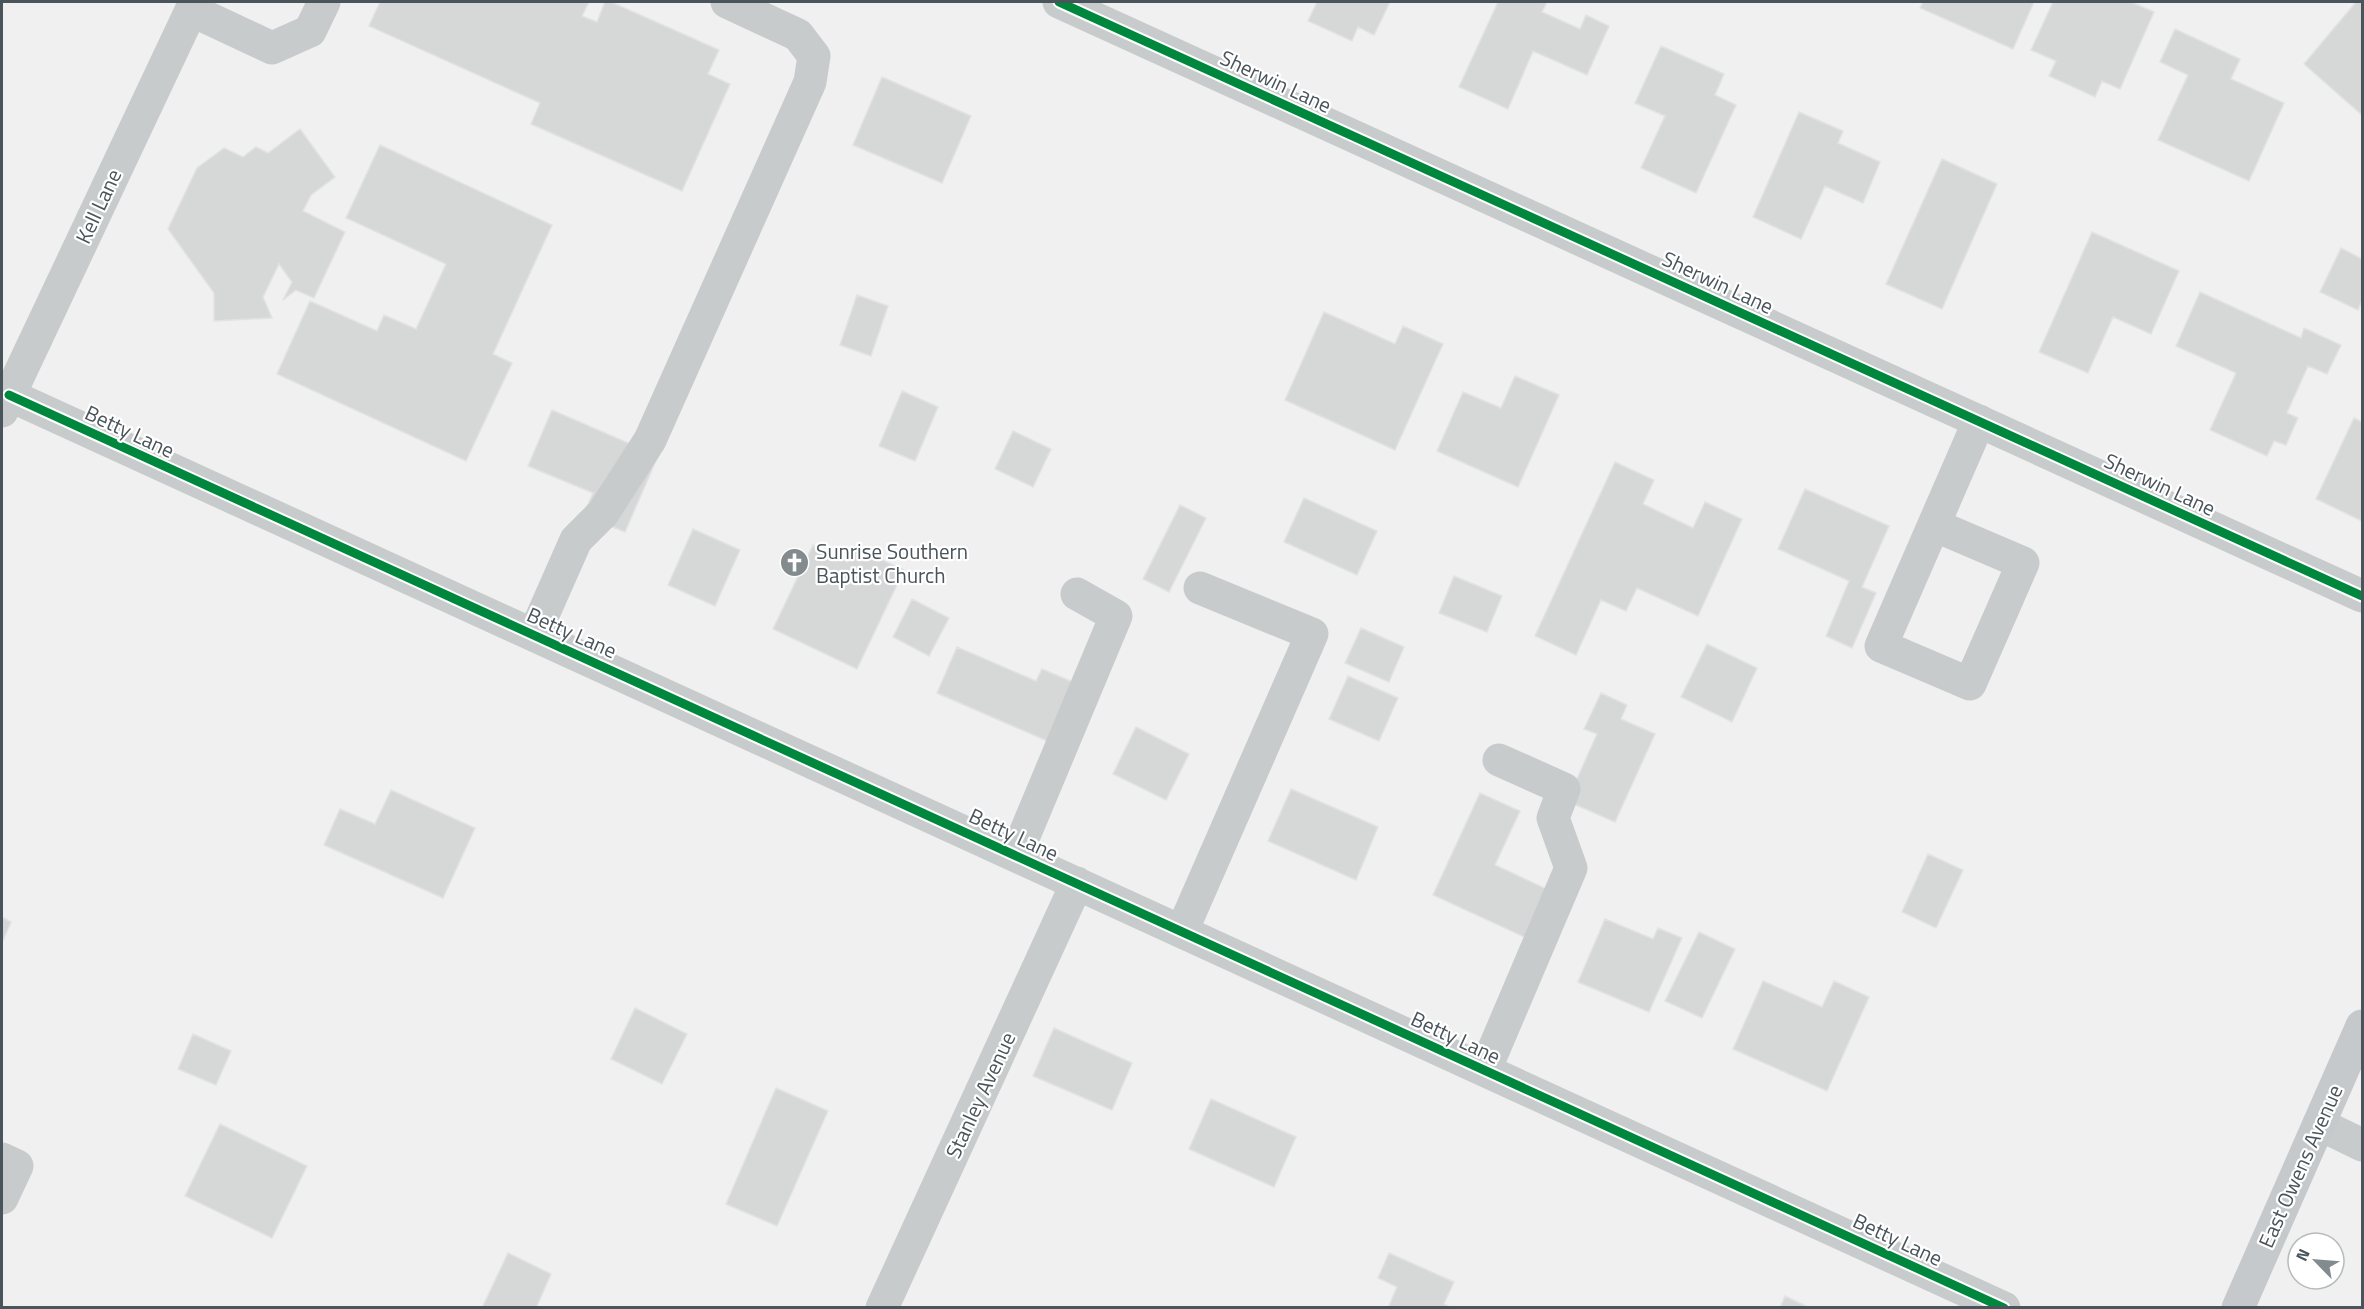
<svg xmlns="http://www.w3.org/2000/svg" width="2364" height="1309" font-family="'Titillium Web',sans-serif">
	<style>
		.building { fill: #d6d8d8; stroke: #e2e2e3; stroke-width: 1.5 }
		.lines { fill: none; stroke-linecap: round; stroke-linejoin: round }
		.minor { stroke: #c8cbcc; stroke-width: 33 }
		.major { stroke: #c6c9cb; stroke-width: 33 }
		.cycleway-casing { stroke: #fff; stroke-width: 13 }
		.cycleway { stroke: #00873e; stroke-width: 9 }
		.labels { text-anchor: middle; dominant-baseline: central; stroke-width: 4.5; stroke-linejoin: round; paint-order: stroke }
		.street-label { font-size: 21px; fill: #49545b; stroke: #fff }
		.poi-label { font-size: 21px; fill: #49545b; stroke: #fff; text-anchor: start }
	</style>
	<rect width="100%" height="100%" fill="#f0f0f0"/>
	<!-- building -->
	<path class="building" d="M380 2H589L582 16 597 22 605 2H611L719 50 708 74 730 84 682 191 531 124 540 103 369 26Z
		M1317 2H1390L1374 35 1358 27 1352 41 1308 21Z
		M1498 2H1547L1542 12 1580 29 1586 15 1609 26 1587 75 1533 51 1508 109 1459 87Z
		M1923 2H2034L2013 49 1920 8Z
		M2053 2H2131L2154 12 2120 89 2102 81 2095 97 2049 76 2056 61 2031 50Z
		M2356 2H2362V115L2304 64Z
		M2175 29 2240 59 2231 79 2284 103 2249 181 2158 140 2188 75 2160 62Z
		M1661 46 1724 74 1715 95 1736 105 1696 193 1641 168 1665 116 1635 103Z
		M882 77 971 116 942 183 853 145Z
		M1799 112 1843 131 1838 143 1880 162 1863 203 1825 186 1801 239 1753 217Z
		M300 129 335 177 311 195 303 211 345 232 314 298 296 290 283 300 292 282 279 264 263 297 272 318 214 321V293L168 229 197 168 224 148 243 157 256 147 268 153Z
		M380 145 552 225 493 354 512 363 466 461 277 374 310 301 377 331 384 315 416 329 446 264 346 218Z
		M1942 159 1997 184 1942 309 1886 284Z
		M2092 232 2179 271 2151 334 2113 317 2088 373 2039 352Z
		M2341 248 2362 259V300L2358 310 2320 292Z
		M2200 292 2301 338 2304 328 2341 345 2327 374 2308 366 2287 413 2298 418 2286 445 2274 441 2267 456 2210 430 2236 373 2176 346Z
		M857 295 888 306 871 356 840 345Z
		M1324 312 1395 344 1403 326 1443 344 1395 450 1285 400Z
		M1515 376 1559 395 1518 487 1437 451 1463 392 1501 408Z
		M902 391 938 407 915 461 879 446Z
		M552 410 658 456 625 532 583 515 593 493 528 466Z
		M2354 418 2362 422V521L2316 499Z
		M1013 431 1051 449 1033 487 995 469Z
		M1615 462 1654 480 1643 504 1693 528 1705 502 1742 519 1698 616 1637 588 1626 611 1601 600 1576 655 1535 636Z
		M1805 489 1889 526 1862 587 1876 593 1852 648 1826 636 1849 581 1778 549Z
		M1304 498 1377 531 1357 575 1284 542Z
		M1180 505 1206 518 1169 592 1143 579Z
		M693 529 740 550 715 606 668 585Z
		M813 545 847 562 855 547 904 570 857 669 773 629Z
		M1454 576 1502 596 1487 632 1439 613Z
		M912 599 949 618 929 656 893 637Z
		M1361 628 1404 647 1389 682 1345 663Z
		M1707 644 1757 668 1732 722 1681 697Z
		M957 647 1036 681 1042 669 1080 685 1054 744 937 693Z
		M1348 676 1398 698 1379 741 1329 719Z
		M1601 693 1627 705 1621 719 1655 734 1615 822 1567 801 1597 734 1584 729Z
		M1136 727 1189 754 1166 800 1113 774Z
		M1291 789 1378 827 1356 880 1268 841Z
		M391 790 475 828 443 898 324 845 340 809 375 824Z
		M1480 793 1520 811 1495 865 1553 892 1531 940 1433 895Z
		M1928 854 1963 870 1936 928 1902 912Z
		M2 917 11 922 2 943Z
		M1605 919 1653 939 1658 928 1682 938 1649 1012 1578 982Z
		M1699 932 1735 949 1702 1018 1665 1001Z
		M1763 981 1822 1007 1834 981 1869 997 1827 1091 1733 1049Z
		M635 1008 687 1034 662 1084 611 1059Z
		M1054 1028 1132 1063 1112 1110 1033 1076Z
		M193 1034 231 1051 216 1085 178 1069Z
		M776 1088 828 1111 777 1226 726 1204Z
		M1211 1099 1296 1137 1274 1187 1189 1149Z
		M220 1124 307 1166 272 1238 185 1196Z
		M508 1253 551 1274 536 1308H482Z
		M1389 1253 1454 1282 1444 1304 1451 1308H1388L1397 1287 1378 1278Z
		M1785 1296 1810 1308H1780Z"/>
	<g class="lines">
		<!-- minor -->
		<path class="minor" d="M1059 2 2362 596
			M191 10 272 48 310 31 324 2
			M9 395 2004 1308
			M2 411 195 2
			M1934 525 2023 563 1970 684 1881 646 1979 421
			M534 635 576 540 603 513 650 440 810 82 814 56 798 35 727 2
			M1016 855 1116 616 1077 594
			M1182 931 1312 634 1200 588
			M1485 1070 1571 868 1553 818 1564 789 1499 760
			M2319 1124 2362 1145
			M2 1159 17 1166 2 1198
			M882 1308 1077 883"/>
		<!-- major -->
		<path class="major" d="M2238 1308 2362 1026"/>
		<defs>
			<path id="cycleway" d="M1059 2 2362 596
				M9 395 2004 1308"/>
		</defs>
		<!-- cycleway casing -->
		<use href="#cycleway" class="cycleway-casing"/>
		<!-- cycleway -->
		<use href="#cycleway" class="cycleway"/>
	</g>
	<!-- icons -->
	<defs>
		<symbol id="church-disc" viewBox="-11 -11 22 22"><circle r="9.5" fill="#838b8f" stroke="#fff"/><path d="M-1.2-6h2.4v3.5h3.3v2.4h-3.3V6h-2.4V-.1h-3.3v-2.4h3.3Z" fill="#fff"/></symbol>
	</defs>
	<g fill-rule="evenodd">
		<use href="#church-disc" x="778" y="546" width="33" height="33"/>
	</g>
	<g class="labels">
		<!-- street labels -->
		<g class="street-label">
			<text transform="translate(1276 81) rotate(25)">Sherwin Lane</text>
			<text transform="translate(98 206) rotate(-65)">Kell Lane</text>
			<text transform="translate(1718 282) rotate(25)">Sherwin Lane</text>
			<text transform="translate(130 431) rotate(25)">Betty Lane</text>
			<text transform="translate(2160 484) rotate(25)">Sherwin Lane</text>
			<text transform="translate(572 632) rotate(24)">Betty Lane</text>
			<text transform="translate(1014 834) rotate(25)">Betty Lane</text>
			<text transform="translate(1456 1037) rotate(25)">Betty Lane</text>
			<text transform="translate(980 1095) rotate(-65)">Stanley Avenue</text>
			<text transform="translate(2300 1166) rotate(-66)">East Owens Avenue</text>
			<text transform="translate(1898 1239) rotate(25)">Betty Lane</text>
		</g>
		<!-- poi labels -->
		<g class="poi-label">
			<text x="816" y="551">Sunrise Southern<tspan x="816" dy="24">Baptist Church</tspan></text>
		</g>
	</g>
	<!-- border -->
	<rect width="2364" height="1309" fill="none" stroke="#49545b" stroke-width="6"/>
	<!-- north arrow -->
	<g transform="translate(2316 1261) rotate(295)"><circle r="28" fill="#ffffff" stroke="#b6bbbd" stroke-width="1.5"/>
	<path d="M0-4.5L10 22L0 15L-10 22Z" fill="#838b8f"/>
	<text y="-9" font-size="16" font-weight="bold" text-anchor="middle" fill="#49545b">N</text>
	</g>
</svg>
